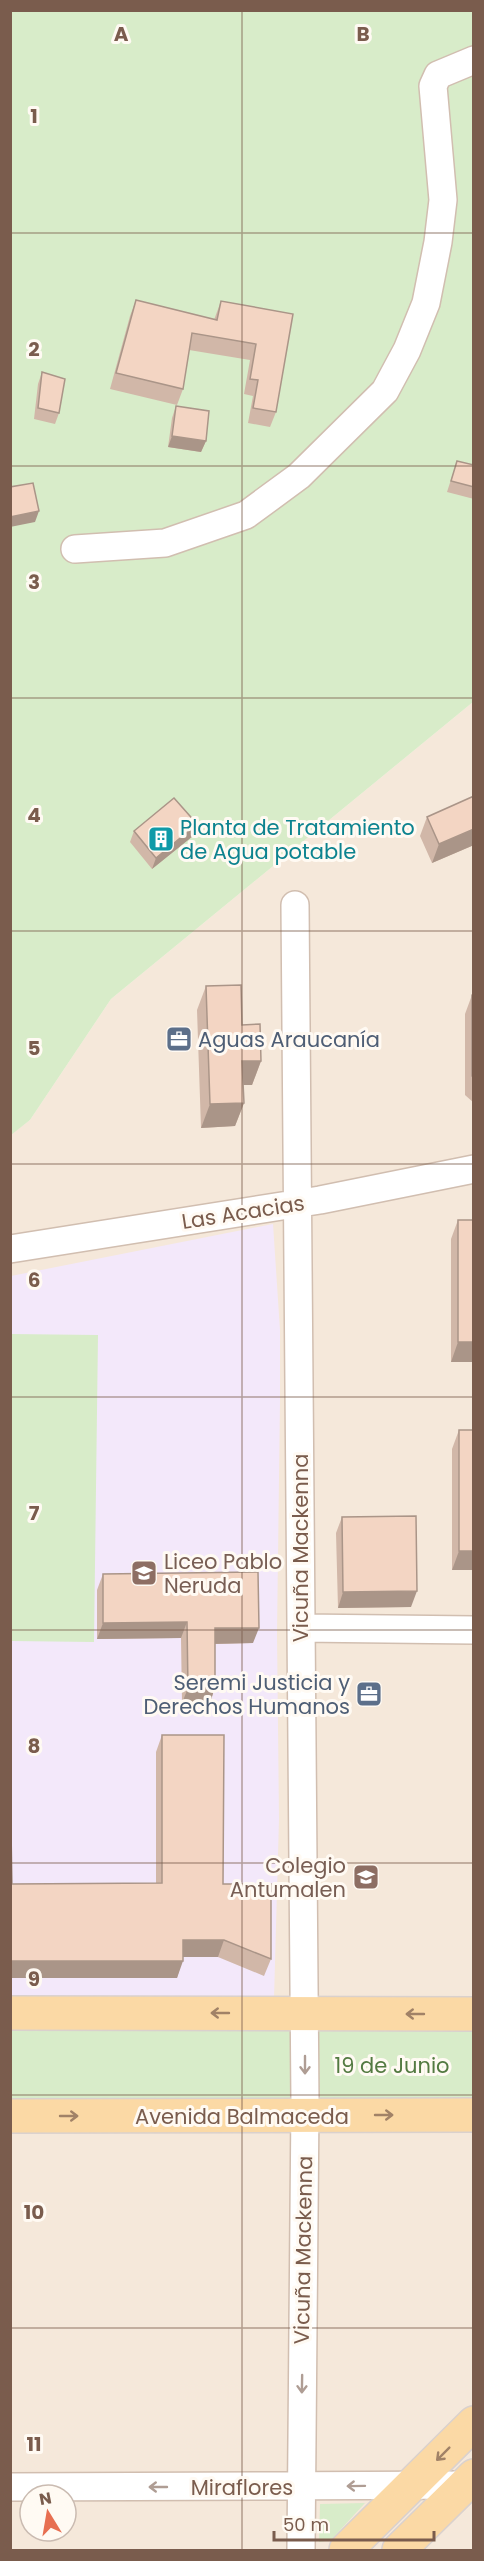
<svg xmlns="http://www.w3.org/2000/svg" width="484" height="2561" font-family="Poppins,sans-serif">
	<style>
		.residential { fill: #f5e8da; fill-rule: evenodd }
		.education { fill: #f3e8fa }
		.green { fill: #d8ecc9 }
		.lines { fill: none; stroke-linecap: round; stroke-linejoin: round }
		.minor-casing { stroke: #d1beb0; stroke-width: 30 }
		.major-casing { stroke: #dad1cd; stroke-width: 36 }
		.minor { stroke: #fff; stroke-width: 27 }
		.major { stroke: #fbd9a5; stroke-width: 33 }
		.wall { fill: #d1b7a8 }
		.shaded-wall { fill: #aa9588 }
		.building { fill: #f3d5c3; stroke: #aa9588; stroke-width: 1.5 }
		.oneway { stroke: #a18267 }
		.oneway2 { stroke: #af9d94 }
		.grid { fill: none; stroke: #7a5c4d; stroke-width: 1.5; stroke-opacity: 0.55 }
		.labels { text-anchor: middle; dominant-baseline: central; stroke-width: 6; stroke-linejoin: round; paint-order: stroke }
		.culture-label { font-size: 21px; fill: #0d838f; stroke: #fffaf3; text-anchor: start }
		.service-label { font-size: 21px; fill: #4e5e75; stroke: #fffaf3; text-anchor: start }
		.street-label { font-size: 21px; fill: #7a5c4d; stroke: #fffaf3 }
		.education-label { font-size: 21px; fill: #785e54; stroke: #fffaf3; text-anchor: start }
		.park-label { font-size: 21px; fill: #537a41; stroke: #fffaf3 }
		.grid-label { font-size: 20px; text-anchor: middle; font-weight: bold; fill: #7a5c4d; stroke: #fffaf3; stroke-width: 6; stroke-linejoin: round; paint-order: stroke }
	</style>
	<rect width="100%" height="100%" fill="#fdf6ec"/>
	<!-- residential -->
	<path class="residential" d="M473 702V2550H11L10 1135 30 1120 111 999ZM30 2495H66V2531H30Z"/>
	<!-- education -->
	<path class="education" d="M273 1224 280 1330V1401L277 1634 279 1819 274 1999H11V1276Z"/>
	<!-- green -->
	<path class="green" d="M11 11H473V702L111 999 30 1120 11 1135Z
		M11 1334 98 1335 94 1642 11 1641Z
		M311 2020 473 2021V2108L312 2109Z
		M11 2022 293 2023 296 2106 11 2107Z
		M365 2503 331 2540 319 2542 320 2504Z"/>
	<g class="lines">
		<defs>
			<path id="minor" d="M75 549 165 543 246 515 299 476 385 391 407 350 426 303 438 242 443 200 433 86 438 75 474 60
				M295 905 305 2103 301 2550
				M10 1249 320 1200 474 1169
				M301 1628 474 1630
				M10 2487 474 2485"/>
			<path id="major" d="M10 2013 474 2014
				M10 2116 474 2115
				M346 2550 474 2423
				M399 2550 474 2476"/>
		</defs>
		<!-- minor casing -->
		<use href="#minor" class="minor-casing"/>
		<!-- major casing -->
		<use href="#major" class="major-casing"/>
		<!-- minor -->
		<use href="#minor" class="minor"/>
		<!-- major -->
		<use href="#major" class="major"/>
	</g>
	<!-- wall -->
	<path class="wall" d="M136 300 214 320 221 301 293 314 276 412 270 427 248 423 253 396 244 394 250 360 189 350 183 389 177 405 110 389 130 316Z
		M42 372 59 413 55 424 34 419 38 384Z
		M176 406 206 441 201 452 168 447 172 418Z
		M457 461 474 465V499L447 492Z
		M474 796V845L432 863 420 836 427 817Z
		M134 831 193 836 152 869 130 842Z
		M206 986 242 1025 261 1061 252 1085H243L244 1103 235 1126 201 1128 197 1010Z
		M474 993V1103L465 1095V1014L472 995Z
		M458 1220H474V1362H451V1239Z
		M459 1430H474V1570H452V1449Z
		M342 1517 411 1607 338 1608 336 1533Z
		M103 1574 253 1643 215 1644V1687L210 1703H182L181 1638 97 1639V1590Z
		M162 1735 223 1884 271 1959 264 1976 218 1957H183L177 1978H10V1832L12 1884 156 1883V1752Z"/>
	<!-- shaded-wall -->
	<path class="shaded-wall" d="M172 436 206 441 201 452 168 447Z
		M39 511 35 522 10 527V517Z
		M197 824 193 836 152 869 156 858Z
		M474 829V845L432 863 439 844Z
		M242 1061H261L252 1085H233Z
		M244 1103 235 1126 201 1128 210 1104Z
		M458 1342H474V1362H451Z
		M459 1551H474V1570H452Z
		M417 1591 411 1607 338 1608 343 1592Z
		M187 1622 181 1638 97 1639 103 1623Z
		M215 1628H259L253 1643 209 1644Z
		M215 1687 210 1703H182L188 1688Z
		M183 1940H224L218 1957H177Z
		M10 1961H183L177 1978H10Z"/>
	<!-- building -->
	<path class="building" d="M136 300 217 320 221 301 293 314 276 412 253 408 258 380 250 379 256 344 192 333 183 389 116 373Z
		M42 372 65 379 59 413 38 408Z
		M176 406 209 411 206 441 172 436Z
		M457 461 474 465V487L451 481Z
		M33 483 39 511 10 517V487Z
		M474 796V829L439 844 427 817Z
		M174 798 197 824 156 858 134 831Z
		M241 985 242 1025 260 1024 261 1061H242L244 1103 210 1104 206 986Z
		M474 993V1077L472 1076V995Z
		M458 1220H474V1342H458Z
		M459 1430H474V1551H459Z
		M416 1516 417 1591 343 1592 342 1517Z
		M258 1572 259 1628H215V1687L188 1688 187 1622 103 1623V1574Z
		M162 1735H224L223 1884H271V1959L224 1940H183V1961H10V1832H11L12 1884 162 1883Z"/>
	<!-- one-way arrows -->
	<defs><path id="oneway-shaft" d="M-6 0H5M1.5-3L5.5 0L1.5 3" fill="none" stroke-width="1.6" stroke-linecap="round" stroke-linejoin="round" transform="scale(1.5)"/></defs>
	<g class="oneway">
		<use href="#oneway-shaft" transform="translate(220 2013) rotate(-180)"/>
		<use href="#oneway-shaft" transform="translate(415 2014) rotate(-180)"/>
		<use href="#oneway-shaft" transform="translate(384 2115)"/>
		<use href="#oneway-shaft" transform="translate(69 2116)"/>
		<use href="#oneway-shaft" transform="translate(443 2454) rotate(135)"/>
	</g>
	<g class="oneway2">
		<use href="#oneway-shaft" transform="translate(305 2065) rotate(90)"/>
		<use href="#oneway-shaft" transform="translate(302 2384) rotate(91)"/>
		<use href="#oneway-shaft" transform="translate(356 2486) rotate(179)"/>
		<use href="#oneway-shaft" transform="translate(158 2487) rotate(180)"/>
	</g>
	<!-- grid -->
	<path class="grid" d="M242 10V2550M10 233H474M10 466H474M10 698H474M10 931H474M10 1164H474M10 1397H474M10 1630H474M10 1863H474M10 2095H474M10 2328H474"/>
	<!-- icons -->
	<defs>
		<symbol id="building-square" viewBox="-11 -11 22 22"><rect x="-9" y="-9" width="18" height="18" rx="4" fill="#0f9aa8" stroke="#fffaf3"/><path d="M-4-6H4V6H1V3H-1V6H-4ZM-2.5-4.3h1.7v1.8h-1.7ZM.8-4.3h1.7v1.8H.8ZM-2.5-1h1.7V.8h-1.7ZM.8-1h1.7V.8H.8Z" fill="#fff"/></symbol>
		<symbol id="office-square" viewBox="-11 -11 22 22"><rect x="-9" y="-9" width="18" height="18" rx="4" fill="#5c6f8a" stroke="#fffaf3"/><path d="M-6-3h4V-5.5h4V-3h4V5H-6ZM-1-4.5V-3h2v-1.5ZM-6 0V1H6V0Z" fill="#fff"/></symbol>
		<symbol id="school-square" viewBox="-11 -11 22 22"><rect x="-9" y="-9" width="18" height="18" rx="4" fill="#8d6e63" stroke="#fffaf3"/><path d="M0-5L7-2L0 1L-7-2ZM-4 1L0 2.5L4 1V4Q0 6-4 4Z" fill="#fff"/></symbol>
	</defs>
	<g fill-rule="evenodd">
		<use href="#building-square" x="146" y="824" width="30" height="30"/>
		<use href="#office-square" x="164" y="1024" width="30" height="30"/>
		<use href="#school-square" x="129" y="1558" width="30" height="30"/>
		<use href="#office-square" x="354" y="1679" width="30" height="30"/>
		<use href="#school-square" x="351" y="1862" width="30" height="30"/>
	</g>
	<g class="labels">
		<!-- culture labels -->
		<g class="culture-label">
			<text x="180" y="827">Planta de Tratamiento<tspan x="180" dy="24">de Agua potable</tspan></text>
		</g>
		<!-- service labels -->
		<g class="service-label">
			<text x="198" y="1039">Aguas Araucanía</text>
			<text x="350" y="1682" text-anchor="end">Seremi Justicia y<tspan x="350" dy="24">Derechos Humanos</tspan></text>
		</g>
		<!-- street labels -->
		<g class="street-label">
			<text transform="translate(243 1212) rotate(-9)">Las Acacias</text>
			<text transform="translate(300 1548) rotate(-90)">Vicuña Mackenna</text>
			<text x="242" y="2116">Avenida Balmaceda</text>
			<text transform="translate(303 2250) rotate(-89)">Vicuña Mackenna</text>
			<text x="242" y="2487">Miraflores</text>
		</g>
		<!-- education labels -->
		<g class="education-label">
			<text x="164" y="1561">Liceo Pablo<tspan x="164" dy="24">Neruda</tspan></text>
			<text x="346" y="1865" text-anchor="end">Colegio<tspan x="346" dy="24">Antumalen</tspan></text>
		</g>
		<!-- park labels -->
		<g class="park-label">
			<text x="392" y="2065">19 de Junio</text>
		</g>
	</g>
	<g class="grid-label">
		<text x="121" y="41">A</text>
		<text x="363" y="41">B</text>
		<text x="34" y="123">1</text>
		<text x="34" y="356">2</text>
		<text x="34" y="589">3</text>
		<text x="34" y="822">4</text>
		<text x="34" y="1055">5</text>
		<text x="34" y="1287">6</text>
		<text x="34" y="1520">7</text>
		<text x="34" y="1753">8</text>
		<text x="34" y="1986">9</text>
		<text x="34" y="2219">10</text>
		<text x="34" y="2451">11</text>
	</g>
	<!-- border -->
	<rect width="484" height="2561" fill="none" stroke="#7a5c4d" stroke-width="24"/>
	<!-- north arrow -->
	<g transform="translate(48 2513) rotate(349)"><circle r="28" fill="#fffaf3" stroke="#cabbb1" stroke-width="1.5"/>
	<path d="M0-4.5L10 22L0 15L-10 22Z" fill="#e76f51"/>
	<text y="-9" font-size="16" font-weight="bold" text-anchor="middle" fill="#7a5c4d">N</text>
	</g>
	<!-- scale -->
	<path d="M274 2531v9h160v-9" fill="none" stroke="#7a5c4d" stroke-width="3"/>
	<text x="283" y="2531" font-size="18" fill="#7a5c4d" stroke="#fffaf3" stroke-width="4.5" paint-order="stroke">50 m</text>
</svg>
